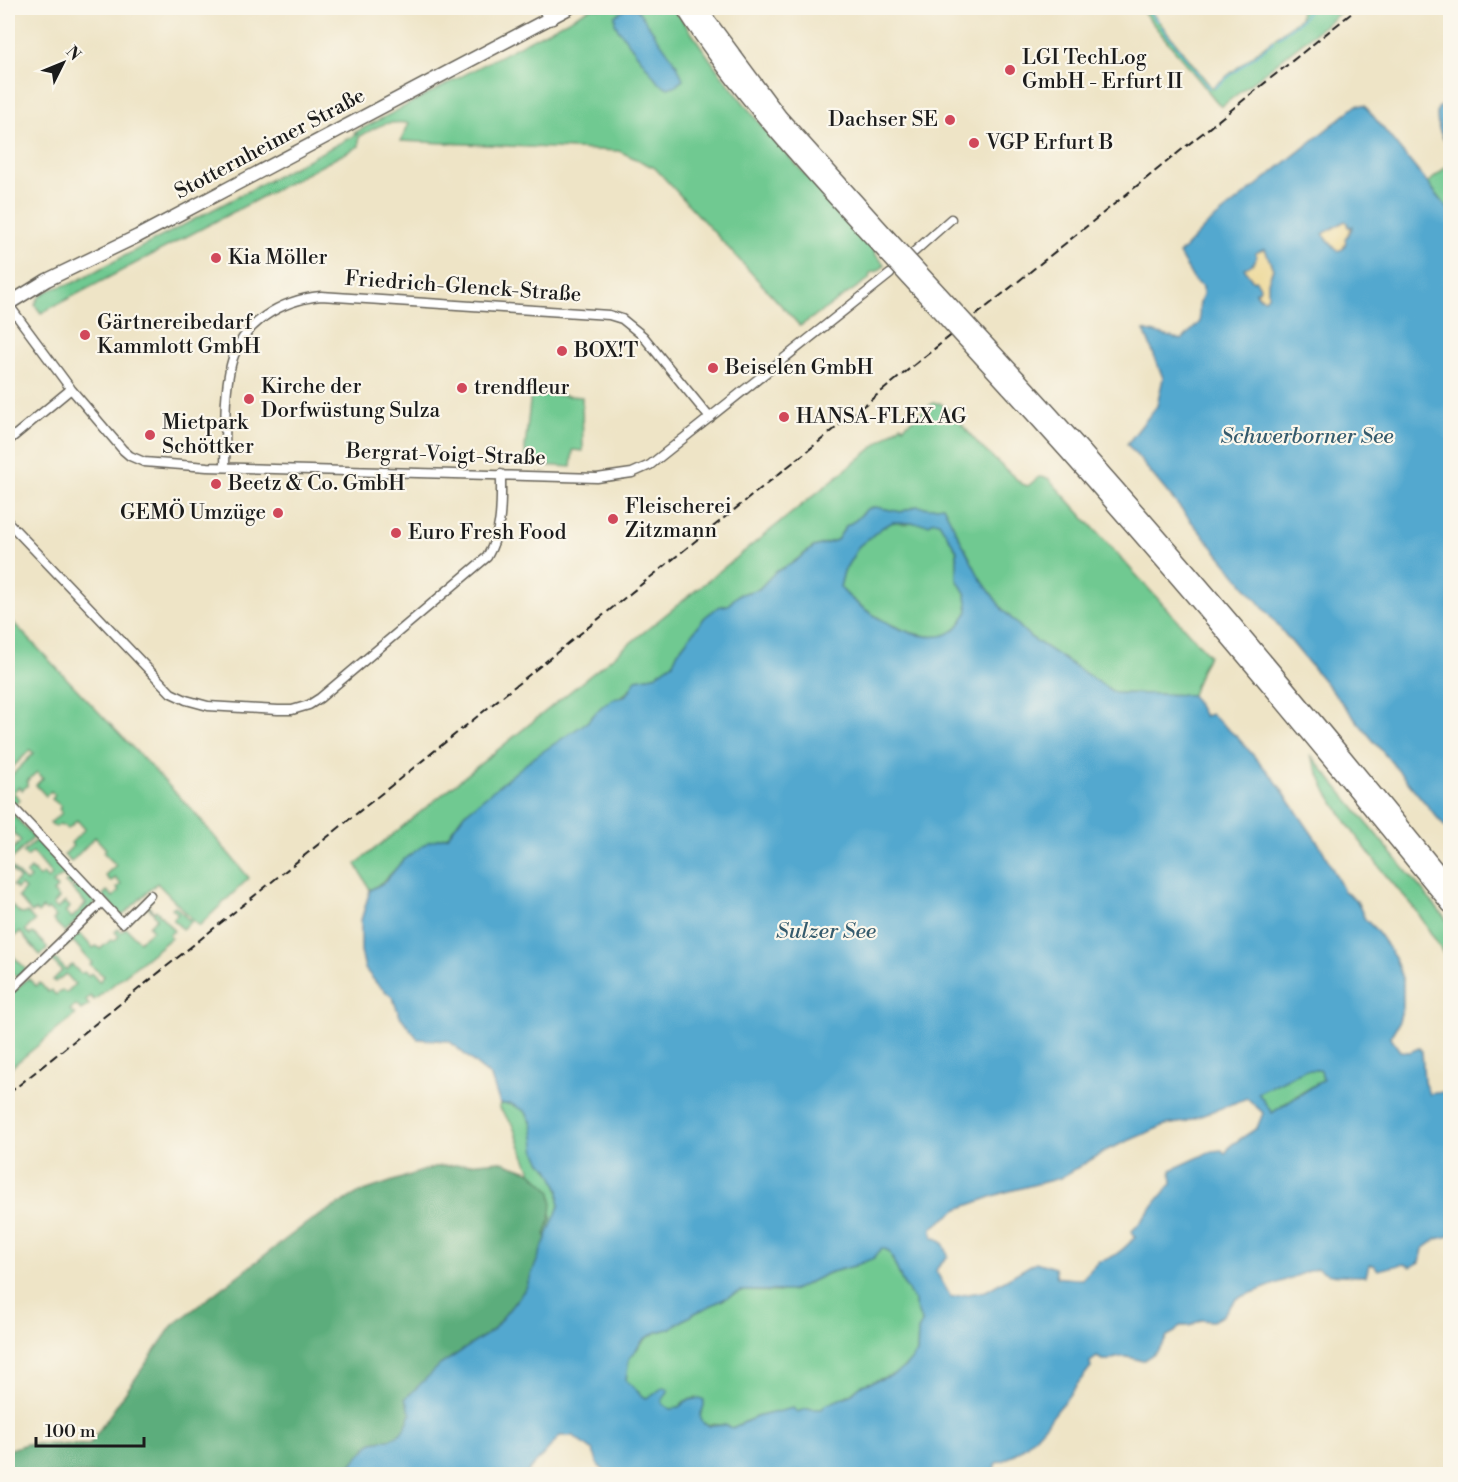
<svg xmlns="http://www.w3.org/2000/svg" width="1458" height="1482" font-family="'Libre Bodoni',serif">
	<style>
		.green { fill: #6fc991; stroke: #467256; stroke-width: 1.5 }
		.forest { fill: #5bad7b; stroke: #3c644c; stroke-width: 1.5 }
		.sand { fill: #eeda9e; stroke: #857b5d; stroke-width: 1.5 }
		.water { fill: #53a8cf; stroke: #386276; stroke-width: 1.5; fill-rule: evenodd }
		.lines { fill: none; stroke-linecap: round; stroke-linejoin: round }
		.stream { stroke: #53a8cf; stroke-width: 2 }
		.minor-casing { stroke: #666258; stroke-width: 11 }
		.secondary-casing { stroke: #666258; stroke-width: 15 }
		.motorway-casing { stroke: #666258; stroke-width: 18 }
		.minor { stroke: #fff; stroke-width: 8 }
		.secondary { stroke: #fff; stroke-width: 12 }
		.motorway { stroke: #fff; stroke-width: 15 }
		.rail { stroke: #1c1c1c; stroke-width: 2; stroke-dasharray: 9 4.5; stroke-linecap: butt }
		.motorway-bridge-casing { stroke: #666258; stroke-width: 18; stroke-linecap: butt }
		.motorway-bridge { stroke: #fff; stroke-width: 15 }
		.poi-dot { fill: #d1495b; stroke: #fbf7ec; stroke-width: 2 }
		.labels { text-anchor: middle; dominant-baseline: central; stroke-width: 4.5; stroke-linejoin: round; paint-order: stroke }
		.poi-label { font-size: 21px; fill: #1c1c1c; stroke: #fbf7ec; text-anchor: start }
		.street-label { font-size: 21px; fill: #1c1c1c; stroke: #fbf7ec }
		.water-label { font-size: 22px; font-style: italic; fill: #355b6d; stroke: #fbf7ec }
	</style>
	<rect width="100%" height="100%" fill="#fbf7ec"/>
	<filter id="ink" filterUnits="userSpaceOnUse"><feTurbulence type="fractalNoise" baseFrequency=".0167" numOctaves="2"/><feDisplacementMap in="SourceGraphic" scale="12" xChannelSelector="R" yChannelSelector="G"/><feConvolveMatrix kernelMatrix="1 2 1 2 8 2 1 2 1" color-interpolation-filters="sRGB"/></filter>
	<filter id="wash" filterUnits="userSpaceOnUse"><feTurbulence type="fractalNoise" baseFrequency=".008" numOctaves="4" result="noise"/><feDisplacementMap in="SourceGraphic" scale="24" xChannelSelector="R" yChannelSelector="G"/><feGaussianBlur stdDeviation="1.35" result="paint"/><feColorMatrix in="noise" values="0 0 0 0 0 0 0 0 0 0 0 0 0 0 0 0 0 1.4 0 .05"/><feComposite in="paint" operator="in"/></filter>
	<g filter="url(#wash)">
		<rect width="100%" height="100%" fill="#eee4c6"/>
		<!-- green -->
		<path class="green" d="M591 8H674L717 69 765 130 875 251 874 253 885 265 878 271 870 273 869 279 800 326 655 168 619 151 401 141 409 123C385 121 379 125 359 137V146L41 313 35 305C39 290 59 287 73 283L357 134 354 133Z
			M1140 8H1148L1212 88 1300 18 1301 8H1346L1221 107Z
			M1447 166 1450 168V211L1428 183Z
			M531 393 582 397 583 451 573 450 571 467 526 464 525 448Z
			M933 403H940L952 413 981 447 1022 484 1028 486 1039 477 1048 478 1209 655 1202 667 1192 695 1115 693 1030 637 1003 610 980 578 943 506 929 508 917 506 901 512 875 507 867 509 856 520 846 526 837 540 813 547 791 564 775 572 759 589 738 595 728 605 718 607 705 617 678 652 673 663 654 676 636 679C623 702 622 692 604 705 598 709 593 716 587 722L464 814 448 836C433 840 413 851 402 862 389 875 386 881 370 890L356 864 901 425 903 427Z
			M934 521H939L957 551V579L966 595 968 611C964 617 960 625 954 630 927 653 857 609 840 587L844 571 859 546 883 527 893 522 904 524Z
			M8 617 193 811 249 878 199 926 193 920 182 929 173 919 178 914 172 908 175 906 189 920 191 918 157 883 122 916 103 895 107 891 113 897 119 891 117 888 121 884 115 878 111 882 105 875 116 865 103 852 106 849 95 837 71 862 64 855 73 846 71 843 85 829 77 820 68 829 64 825 62 826 60 824 56 827 50 823 62 813 59 809 61 806 52 799 55 795 51 791 46 796 36 785 43 778 37 772 27 781V786L22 790 19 787 13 792 20 800 15 804 8 796V779L34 753 30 750 8 772Z
			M1310 754 1450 924V964L1418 913 1384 873 1351 829 1327 792Z
			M8 809 34 837 8 863V846L12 850 21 841 12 831 14 829 12 827 8 828Z
			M36 840 76 881 70 887 65 883 68 880 63 875 53 883 57 888 53 892 59 898 53 905 58 909 65 902 70 907 65 912 72 918 86 904 72 889 78 883 96 902 65 932 53 920 56 917 48 909 46 911 43 908 38 913 35 910 32 913 18 897 25 889 21 885 17 889 13 885 20 879 8 867 10 866 26 882 30 878 26 874 31 869 39 877 43 874 48 879 52 875 33 852 27 857 23 853Z
			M8 902 21 914 28 913 35 921 25 930 30 935 33 933 48 948 40 955 20 932 15 936 8 928Z
			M147 905 154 912 156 910 174 931 169 935 171 938 94 1000 90 996 86 1001 89 1005 81 1010 76 1005 70 1010 75 1015 8 1070V997L28 978 36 986 40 983 48 992 51 990 56 995 62 990 66 993 75 984 66 974 55 982 53 980 62 971 50 958 53 956 66 970 72 965 81 974 84 972 88 976 91 973 99 982 104 976 90 965 92 963 73 941 66 947 63 944 74 933 77 936 80 934 93 948 96 946 100 949 112 939 114 941 119 936 115 932 118 929 121 932 126 928 139 941 153 930 149 926 157 918Z
			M8 951 26 969 17 978 8 968Z
			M1304 1070H1321L1323 1080 1293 1098 1272 1113 1257 1093Z
			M500 1104C542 1102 528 1137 541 1161 542 1163 546 1166 547 1168 553 1174 558 1185 559 1193 561 1209 553 1224 548 1239L545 1235 551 1219V1191L531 1172 512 1124 499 1108Z
			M882 1248 889 1251 903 1283 916 1302 915 1305 923 1323 918 1331 917 1353 913 1359 897 1373 860 1386 850 1394 822 1410 806 1409 797 1412 774 1413 756 1417 732 1428C704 1417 704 1439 696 1398L685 1401 679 1408 671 1409 665 1407 662 1401 668 1391 646 1398C638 1393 632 1386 626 1380L629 1359 645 1339 657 1332 669 1329 695 1313 741 1291 779 1292 804 1285 828 1273 854 1266Z"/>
		<!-- forest -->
		<path class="forest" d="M500 1161 531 1172 551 1191C553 1207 551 1219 545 1235L548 1239 526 1288 492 1331 440 1365 411 1414 405 1429 396 1438 372 1442 343 1474H8V1450L26 1444 89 1445 172 1326 307 1223 358 1193 434 1167Z"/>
		<!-- sand -->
		<path class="sand" d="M1345 221H1347L1349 227 1353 226 1349 231 1343 249 1337 251 1322 234Z
			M1265 249 1273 269 1268 282V296L1265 299C1254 296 1258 289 1253 280 1250 276 1246 273 1244 268L1255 256V253Z"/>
		<!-- water -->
		<path class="water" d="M627 8 637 9 677 65 683 79 677 85 668 88 659 83 618 29 615 24V16Z
			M1450 101V147C1440 137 1435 122 1438 108Z
			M1357 105 1365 106 1450 211V833L1127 444 1157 406 1163 378 1144 330 1182 340 1200 322C1199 313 1198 303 1203 295V287L1195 282 1179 254 1207 225ZM1345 221 1348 223V227L1353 226 1348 236 1345 239 1346 242 1343 249 1337 251 1323 234ZM1265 249 1273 269 1268 282V296L1265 299 1260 298 1256 293V291H1259L1260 287 1256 280 1253 281 1244 268C1251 266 1254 264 1257 256L1255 253Z
			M917 506 929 508 943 506 980 578 1003 610 1030 637 1115 693 1192 695 1204 716 1211 714 1238 738 1275 780 1321 847 1344 891 1357 901 1365 919 1376 930 1395 958 1403 981V1007L1398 1024 1390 1037 1400 1051 1410 1052 1419 1048 1422 1051 1424 1081 1429 1094 1450 1091V1236L1437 1239 1423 1249 1420 1262 1411 1267 1404 1264 1378 1270 1374 1265H1369L1366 1276H1362C1346 1275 1329 1277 1317 1268L1236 1299 1222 1316 1213 1321 1200 1320 1190 1326H1180L1175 1332 1167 1336C1162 1349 1154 1354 1142 1361 1136 1359 1128 1356 1121 1357 1110 1358 1109 1364 1097 1357L1090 1362 1091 1367C1066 1396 1034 1452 996 1463L992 1474H608L599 1466 593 1451 573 1436H560L526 1474H343L372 1442C396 1438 402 1439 411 1414L405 1399 440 1365 492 1331 526 1288 559 1206V1190L549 1169 541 1162 536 1153 532 1123 525 1111 511 1104H500L491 1077 449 1041 418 1039 400 1016 392 997 377 984 365 969 361 951V920L370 890 385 882 403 860 428 842 448 836 464 814 533 758 587 722 602 706 613 699 623 697 629 692 636 679 654 676 673 663 678 652 705 617 718 607 728 605 738 595 759 589 775 572 791 564 814 547 837 540 846 526 856 520 867 509 875 507 901 512ZM934 521 939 522 957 551V579L966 595 968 611C964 617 960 625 954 630 926 653 857 610 840 587L844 571 859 546 883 527 893 522 929 524ZM1304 1070H1321L1323 1080 1272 1113 1258 1093ZM1247 1098 1263 1113 1257 1128 1231 1145 1225 1154 1222 1150 1212 1151 1171 1170 1172 1184C1156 1198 1148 1216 1132 1231L1135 1237C1126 1247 1113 1260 1099 1261L1082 1279C1078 1279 1060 1278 1057 1277L1055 1268 1036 1262 986 1291 951 1297 936 1271 938 1267 948 1257C946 1246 943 1241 933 1237L932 1228 958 1209 1002 1193 1060 1178 1109 1149 1165 1125 1185 1122ZM882 1248 889 1251 903 1283 915 1301V1305L922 1323 918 1331 917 1353 903 1369 890 1376 860 1386 850 1395 825 1405 822 1409H806L797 1412 793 1408 756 1417 732 1428 725 1425 710 1426 704 1424 700 1416 704 1406V1400L700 1398 685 1401 679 1408 670 1409 663 1404 662 1401 668 1391 667 1388 663 1387 653 1395 646 1398C638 1393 632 1386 626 1380L629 1359 644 1339 657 1332 669 1329 695 1313 741 1291H792L828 1273 854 1266 874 1258Z"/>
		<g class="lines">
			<!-- stream -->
			<path class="stream" d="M1146 8 1158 22
				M1161 26 1209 88
				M1277 38 1301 20 1309 10
				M1214 88 1274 41"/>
		</g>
	</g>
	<g filter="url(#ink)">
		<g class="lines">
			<defs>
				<path id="minor" d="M914 252 951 219
					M8 304 71 389 123 450 130 456 144 462 207 467 597 478 632 473 650 465 890 274
					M8 441 71 389
					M225 467C226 434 223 397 231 365 241 323 281 300 321 296L609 315 622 319 643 336 710 418
					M8 522 171 693 186 700 208 706 278 710H292L309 705 320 698 487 557C503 529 501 505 501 474
					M8 802 122 923 150 895
					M8 993 102 902"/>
				<path id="secondary" d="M8 304 47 280 138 236 569 8"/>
				<path id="motorway" d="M546 8 551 17
					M684 8C740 95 810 170 880 246
					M698 8 779 117 888 238
					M1018 379C1168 543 1310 714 1450 887
					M1009 387C1162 554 1307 729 1450 905"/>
			</defs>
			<!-- minor casing -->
			<use href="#minor" class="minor-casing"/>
			<!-- secondary casing -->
			<use href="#secondary" class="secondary-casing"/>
			<!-- motorway casing -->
			<use href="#motorway" class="motorway-casing"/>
			<!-- minor -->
			<use href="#minor" class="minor"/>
			<!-- secondary -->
			<use href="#secondary" class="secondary"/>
			<!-- motorway -->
			<use href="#motorway" class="motorway"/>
			<!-- rail -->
			<path class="rail" d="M8 1094 1358 8"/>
			<defs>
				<path id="motorway-bridge" d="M888 238 1018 379
					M880 246 1009 387"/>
			</defs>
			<!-- motorway-bridge casing -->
			<use href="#motorway-bridge" class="motorway-bridge-casing"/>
			<!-- motorway-bridge -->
			<use href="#motorway-bridge" class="motorway-bridge"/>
		</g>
	</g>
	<!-- markers -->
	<g class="poi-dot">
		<circle cx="1010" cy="70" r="6"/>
		<circle cx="950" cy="120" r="6"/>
		<circle cx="974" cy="143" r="6"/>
		<circle cx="216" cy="258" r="6"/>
		<circle cx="85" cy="335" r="6"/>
		<circle cx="562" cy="351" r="6"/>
		<circle cx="713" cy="368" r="6"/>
		<circle cx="462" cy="388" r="6"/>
		<circle cx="249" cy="399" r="6"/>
		<circle cx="784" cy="417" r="6"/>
		<circle cx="150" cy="435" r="6"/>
		<circle cx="216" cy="484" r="6"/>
		<circle cx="278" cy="513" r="6"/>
		<circle cx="613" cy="519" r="6"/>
		<circle cx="396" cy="533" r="6"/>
	</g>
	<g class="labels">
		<!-- poi labels -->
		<g class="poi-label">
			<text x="1022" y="58">LGI TechLog<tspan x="1022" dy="24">GmbH - Erfurt II</tspan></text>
			<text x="938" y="120" text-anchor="end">Dachser SE</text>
			<text x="986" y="143">VGP Erfurt B</text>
			<text x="228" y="258">Kia Möller</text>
			<text x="97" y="323">Gärtnereibedarf<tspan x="97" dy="24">Kammlott GmbH</tspan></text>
			<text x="574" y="351">BOX!T</text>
			<text x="725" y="368">Beiselen GmbH</text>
			<text x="261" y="387">Kirche der<tspan x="261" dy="24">Dorfwüstung Sulza</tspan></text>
			<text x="474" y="388">trendfleur</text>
			<text x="796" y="417">HANSA-FLEX AG</text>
			<text x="162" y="423">Mietpark<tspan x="162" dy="24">Schöttker</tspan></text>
			<text x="228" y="484">Beetz &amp; Co. GmbH</text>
			<text x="625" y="507">Fleischerei<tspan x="625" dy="24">Zitzmann</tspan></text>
			<text x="266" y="513" text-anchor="end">GEMÖ Umzüge</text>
			<text x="408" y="533">Euro Fresh Food</text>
		</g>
		<!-- street labels -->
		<g class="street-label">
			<text transform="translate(270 144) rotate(-28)">Stotternheimer Straße</text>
			<text transform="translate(463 287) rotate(4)">Friedrich-Glenck-Straße</text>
			<text transform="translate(446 455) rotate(2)">Bergrat-Voigt-Straße</text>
		</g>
		<!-- water labels -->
		<g class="water-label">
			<text x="1307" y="436">Schwerborner See</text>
			<text x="826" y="931">Sulzer See</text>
		</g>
	</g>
	<!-- margin -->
	<rect width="1458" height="1482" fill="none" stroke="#fbf7ec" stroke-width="30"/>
	<!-- north arrow -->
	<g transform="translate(63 63) rotate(47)" stroke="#fbf7ec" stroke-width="4.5" paint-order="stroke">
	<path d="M0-4.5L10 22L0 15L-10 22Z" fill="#1c1c1c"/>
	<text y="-9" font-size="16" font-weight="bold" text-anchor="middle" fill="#1c1c1c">N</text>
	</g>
	<!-- scale -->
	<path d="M36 1437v9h108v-9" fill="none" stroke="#1c1c1c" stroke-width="3"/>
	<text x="45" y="1437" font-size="18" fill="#1c1c1c" stroke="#fbf7ec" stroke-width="4.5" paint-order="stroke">100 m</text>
</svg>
